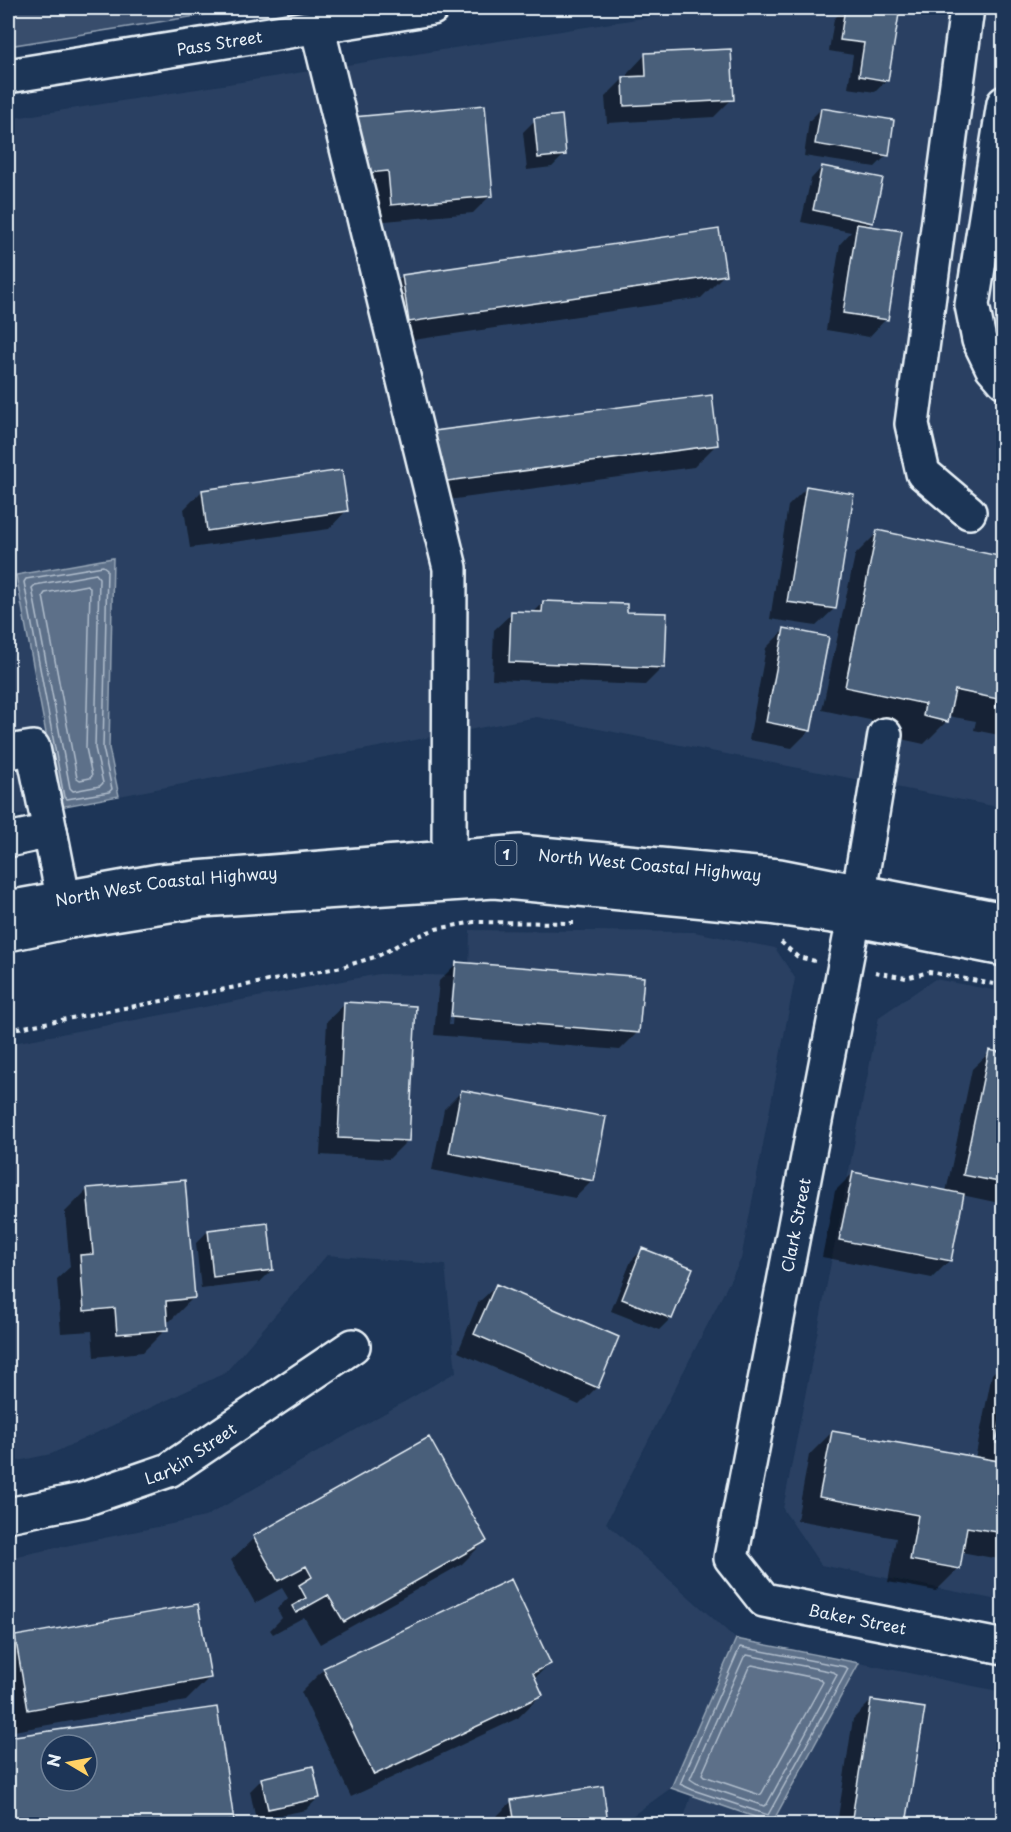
<svg xmlns="http://www.w3.org/2000/svg" width="1011" height="1832" font-family="'Playpen Sans',sans-serif">
	<style>
		.built { fill: #2a4162; fill-rule: evenodd }
		.green { fill: #374d6c; stroke: #909fb2; stroke-width: 1.5 }
		.water { fill: #5d7089; stroke: #95a4b5; stroke-width: 1.5 }
		.shadow { fill: #0007; fill-rule: evenodd }
		.lines { fill: none; stroke-linecap: round; stroke-linejoin: round }
		.shore { stroke: #b0bdcc; stroke-width: 1.5 }
		.building { fill: #495e7a; stroke: #e8f1f8; stroke-width: 1.5; fill-rule: evenodd }
		.minor-casing { stroke: #e8f1f8; stroke-width: 38 }
		.highway-casing { stroke: #e8f1f8; stroke-width: 38 }
		.path { stroke: #e8f1f8; stroke-width: 4; stroke-dasharray: 4.5 4.5; stroke-linecap: butt }
		.minor { stroke: #1d3557; stroke-width: 33 }
		.highway { stroke: #1d3557; stroke-width: 33 }
		.labels { text-anchor: middle; dominant-baseline: central; stroke-width: 4.5; stroke-linejoin: round; paint-order: stroke }
		.shield { fill: #1d3557; stroke: #abb9c8; stroke-width: 1.5 }
		.shield-label { font-size: 15px; font-weight: bold; fill: #e8f1f8 }
		.street-label { font-size: 16px; fill: #e8f1f8; stroke: #1d3557 }
	</style>
	<rect width="100%" height="100%" fill="#1d3557"/>
	<filter id="ink" filterUnits="userSpaceOnUse"><feTurbulence type="fractalNoise" baseFrequency=".0167" numOctaves="2"/><feDisplacementMap in="SourceGraphic" scale="12" xChannelSelector="R" yChannelSelector="G"/><feConvolveMatrix kernelMatrix="1 2 1 2 8 2 1 2 1" color-interpolation-filters="sRGB"/></filter>
	<g filter="url(#ink)">
		<!-- built -->
		<path class="built" d="M706 8H1003V808L537 717 8 817V119Z
			M470 930 694 932 775 948 795 978 741 1259 606 1523 736 1639 671 1788 625 1821 609 1824H8V1558L205 1517 456 1372 445 1265 327 1255 225 1373 51 1454 8 1463V1044L379 974 469 976ZM51 1745H87V1781H51Z
			M935 979 1003 992V1601L821 1565 783 1509 879 1017Z
			M859 1663 1003 1692V1824H682L691 1796 772 1823Z"/>
		<!-- green -->
		<path class="green" d="M8 8H246L8 46Z"/>
		<!-- water -->
		<path class="water" d="M113 558 109 748 119 796 60 807 16 575Z
			M736 1639 859 1663 772 1823 671 1788Z"/>
		<!-- shadow -->
		<path class="shadow" d="M845 8 897 15 887 80 875 92 848 88 853 55 829 51 834 19Z
			M645 55 732 99 714 117 607 123 605 97 623 79 628 78V73Z
			M821 109 887 155 875 167 804 156 809 121Z
			M535 120 564 155 552 167 527 170 523 132Z
			M336 136 491 195 473 213 374 222Z
			M822 167 872 222 866 227 886 319 869 337 826 330 840 244 851 232 801 222 811 179Z
			M724 275 701 298 386 344 379 299 402 276Z
			M435 433 717 444 694 467 418 504 412 456Z
			M806 488 834 609 816 626 770 619 788 506Z
			M202 491 346 511 329 529 190 548 184 509Z
			M878 532 996 557 1004 550V736L974 730 976 721 948 716 947 721 924 744 901 739 903 727 822 710 855 555Z
			M543 603 625 613 663 667 645 685 492 679 494 630 512 613H533Z
			M784 630 810 730 792 748 749 740 766 648Z
			M457 963 638 1032 620 1050 434 1035 439 981ZM453 980H456L452 1025H449Z
			M345 1004 407 1141 389 1159 320 1155 327 1021Z
			M990 1052 1004 1054V1204L962 1195 949 1261 932 1278 822 1257 835 1191 853 1173 946 1192 972 1069Z
			M462 1091 593 1180 575 1198 432 1170 444 1109Z
			M88 1189 193 1298 170 1321H166V1329L143 1352 94 1357 92 1331 61 1333 57 1279 70 1267 65 1212Z
			M208 1231 272 1270 260 1282 201 1289 196 1243Z
			M643 1249 671 1318 659 1330 611 1311 631 1261Z
			M496 1286 597 1387 579 1405 458 1352 478 1303Z
			M1004 1363V1560L961 1552 959 1568 936 1591 888 1582 896 1538 797 1520 809 1455 832 1432 975 1459 992 1374Z
			M254 1538 485 1541 462 1564 320 1644 304 1617 273 1634 270 1630 282 1618 277 1609 288 1598 282 1588 255 1603 231 1560Z
			M16 1637 209 1678 186 1701 8 1732V1645Z
			M549 1664 534 1679 541 1695 518 1718 351 1797 301 1692 324 1669Z
			M871 1701 923 1710 905 1824H837L853 1719Z
			M216 1708 232 1820 228 1824H8V1739ZM51 1745H87V1781H51Z
			M262 1779 318 1798 306 1810 256 1820 250 1791Z
			M601 1787 607 1824H495L494 1819 512 1801Z"/>
		<g class="lines">
			<!-- shore -->
			<path class="shore" d="M103 566 107 569 103 748 112 789 109 792 67 799 64 797 24 582 26 579Z
				M96 574 99 578 95 748 103 783 100 786 73 791 70 788 32 588 35 585Z
				M87 585 90 588 86 748 92 776 90 778 80 780 77 778 43 596 45 593Z
				M740 1647 846 1667 848 1669 768 1815 693 1790 680 1784Z
				M747 1655 834 1672 837 1675 767 1804 764 1806 696 1783 690 1779 744 1657Z
				M752 1665 820 1679 823 1682 762 1793 760 1795 704 1776 702 1774 749 1667Z"/>
		</g>
		<!-- building -->
		<path class="building" d="M845 8H861L899 14 888 81 859 76 864 43 840 40Z
			M731 49 734 100 624 106 623 77 646 76 645 53Z
			M485 105 493 196 391 205 388 171 358 174 353 117Z
			M821 108 894 120 889 156 815 144Z
			M562 115 566 155 538 158 534 118Z
			M822 166 883 178 873 223 813 210Z
			M857 224 902 231 888 320 843 313Z
			M719 229 726 275 409 322 402 275Z
			M712 395 718 445 440 482 434 431Z
			M342 470 348 511 207 531 202 490Z
			M806 486 854 494 836 609 787 602Z
			M877 530 1003 557 1004 556V709L996 707 998 699 955 690 948 722 923 716 925 704 845 687Z
			M543 601 627 604V612L667 613 665 668 509 662 511 611 542 612Z
			M784 628 829 637 811 731 766 722Z
			M456 962 644 977 639 1033 451 1017Z
			M344 1002 416 1006 409 1141 338 1138Z
			M989 1050 1004 1053V1183L963 1175Z
			M461 1090 606 1117 594 1181 449 1153Z
			M853 1172 964 1194 951 1261 839 1240Z
			M185 1180 195 1298 166 1301 168 1330 117 1334 115 1308 84 1311 80 1255 93 1254 87 1188Z
			M268 1223 273 1270 213 1277 208 1230Z
			M642 1248 693 1268 672 1319 622 1299Z
			M496 1284 619 1337 598 1388 474 1334Z
			M1004 1406V1445L996 1443Z
			M832 1431 1004 1462V1533L967 1527 960 1569 910 1560 918 1515 819 1497Z
			M429 1437 487 1541 344 1622 328 1595 296 1613 292 1606 306 1598 299 1585 312 1577 306 1566 278 1581 253 1536Z
			M511 1579 551 1664 533 1673 543 1695 374 1775 323 1668Z
			M198 1604 211 1678 28 1710 15 1636Z
			M871 1700 925 1708 906 1824H851Z
			M217 1707 234 1821 208 1824H8V1737ZM51 1745H87V1781H51Z
			M313 1766 320 1798 268 1809 261 1778Z
			M603 1786 608 1824H515L511 1800Z"/>
		<g class="lines">
			<defs>
				<g id="minor">
					<path d="M967 8 912 424 923 473 969 512"/>
					<path d="M317 26 450 568 449 857"/>
					<path id="s1" d="M8 76 432 8"/>
					<path d="M1004 103 972 305 979 340 992 367 1004 381"/>
					<path id="s2" d="M885 735 859 892 731 1558 764 1600 1004 1647"/>
					<path d="M8 752 33 748 50 831"/>
					<path d="M8 840 50 831 63 897 70 921"/>
					<path id="s3" d="M8 1515 82 1500 169 1470 353 1346"/>
				</g>
				<g id="highway">
					<path id="s4" d="M8 908 159 881 520 852 779 876 1004 920"/>
					<path d="M8 934 70 921 201 900 494 881 769 907 853 919 1004 949"/>
				</g>
			</defs>
			<!-- minor casing -->
			<use href="#minor" class="minor-casing"/>
			<!-- highway casing -->
			<use href="#highway" class="highway-casing"/>
			<!-- path -->
			<path class="path" d="M781 942 798 957 815 961
				M875 972 906 978 929 972 1004 986
				M8 1030 342 967 378 956 405 941 436 929 474 922 574 923"/>
			<!-- minor -->
			<use href="#minor" class="minor"/>
			<!-- highway -->
			<use href="#highway" class="highway"/>
		</g>
	</g>
	<g class="labels">
		<!-- shield labels -->
		<rect class="shield" x="495.5" y="841" width="21" height="24" rx="4.5"/>
		<g class="shield-label">
			<text x="506" y="853">1</text>
		</g>
		<!-- street labels -->
		<g class="street-label">
			<text stroke="none"><textPath href="#s1" startOffset="214">Pass Street</textPath></text>
			<text stroke="none"><textPath href="#s4" startOffset="646">North West Coastal Highway</textPath></text>
			<text stroke="none"><textPath href="#s4" startOffset="160">North West Coastal Highway</textPath></text>
			<text transform="translate(795 1225) rotate(-79)">Clark Street</text>
			<text stroke="none"><textPath href="#s3" startOffset="194">Larkin Street</textPath></text>
			<text stroke="none"><textPath href="#s2" startOffset="986">Baker Street</textPath></text>
		</g>
	</g>
	<!-- margin -->
	<rect width="1011" height="1832" fill="none" stroke="#1d3557" stroke-width="30"/>
	<rect x="15" y="15" width="981" height="1802" fill="none" stroke="#e8f1f8" stroke-width="2" filter="url(#ink)"/>
	<!-- north arrow -->
	<g transform="translate(69 1763) rotate(280)"><circle r="28" fill="#1d3557" stroke="#6e8097" stroke-width="1.5"/>
	<path d="M0-4.5L10 22L0 15L-10 22Z" fill="#ffd166"/>
	<text y="-9" font-size="16" font-weight="bold" text-anchor="middle" fill="#e8f1f8">N</text>
	</g>
</svg>
